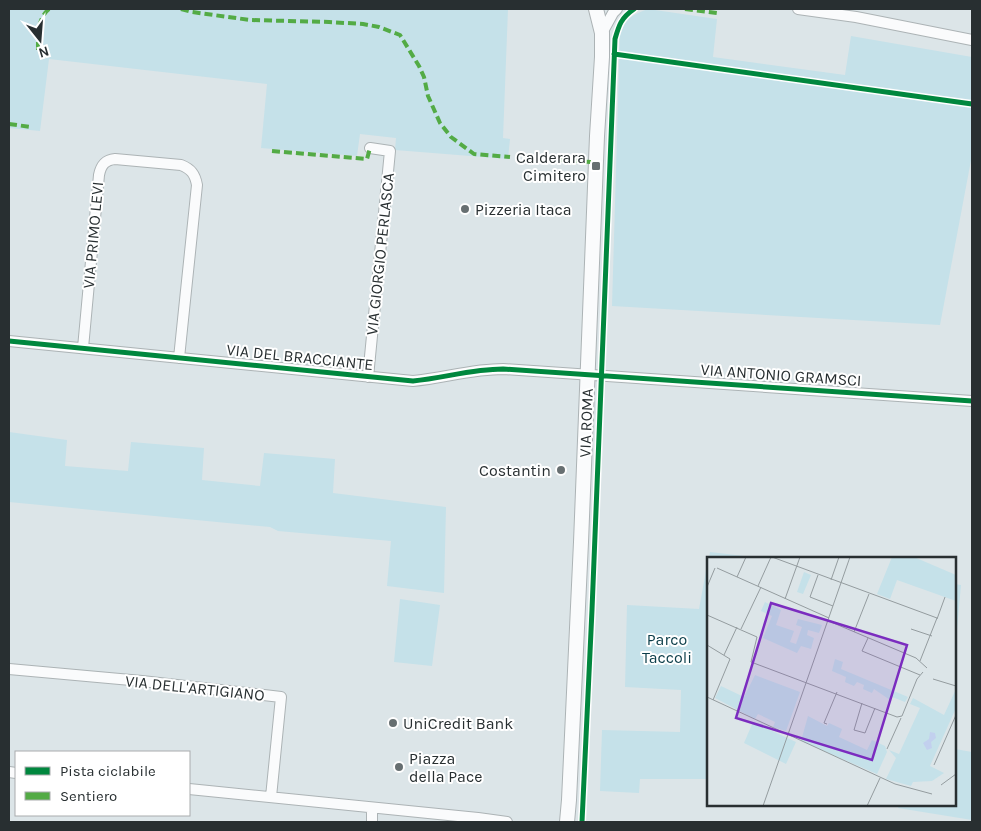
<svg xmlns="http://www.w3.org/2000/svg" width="981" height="831" font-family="Karla,sans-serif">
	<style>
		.green { fill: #c5e1e9 }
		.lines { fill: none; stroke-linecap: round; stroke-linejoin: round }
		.minor-casing { stroke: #acb3b5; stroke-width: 12 }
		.tertiary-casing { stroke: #acb3b5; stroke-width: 16 }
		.minor { stroke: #fafbfc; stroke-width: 10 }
		.tertiary { stroke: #fafbfc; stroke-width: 14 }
		.quiet { stroke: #53ab45; stroke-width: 4; stroke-dasharray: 8 4; stroke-linecap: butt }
		.cycleway-casing { stroke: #fff; stroke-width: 8 }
		.cycleway { stroke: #00873e; stroke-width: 5 }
		.poi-dot { fill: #676f71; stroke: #fff; stroke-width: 2 }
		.labels { text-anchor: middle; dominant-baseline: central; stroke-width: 4; stroke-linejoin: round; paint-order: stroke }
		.poi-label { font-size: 16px; fill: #282f31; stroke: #fff; text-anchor: start }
		.street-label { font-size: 16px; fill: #282f31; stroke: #fff }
		.park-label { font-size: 16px; fill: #0a3d49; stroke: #fff }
		.inset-road { fill: none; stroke: #949c9f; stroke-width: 1 }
		.view { fill: #7b2cbf; fill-opacity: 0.15; stroke: #7b2cbf; stroke-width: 2.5 }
		.inset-edge { fill: none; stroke: #282f31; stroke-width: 2.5 }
	</style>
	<rect width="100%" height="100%" fill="#dce5e8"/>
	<!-- green -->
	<path class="green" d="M9 9H508L503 138 510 139 508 159 395 150 396 138 360 134 357 156 261 148 267 84 49 59 40 131 9 128Z
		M648 9 717 19 713 57 845 75 851 36 972 57V155L940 325 612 306 620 33C627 17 633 15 648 9Z
		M9 432 67 440 65 466 128 471 131 442 204 448 202 480 260 486 264 453 335 459 333 493 446 507 444 593 387 586 391 541 278 531 270 527 9 502Z
		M710 552 761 558H709Z
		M708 560V779H640L639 793 600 791 602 730 680 732 681 690 625 687 627 605 699 609Z
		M955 584 961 585 955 652Z
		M400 599 440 605 432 666 394 662Z
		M955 749 972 752V820L898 808 899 805H955Z"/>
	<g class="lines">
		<defs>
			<path id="minor" d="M798 9 856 17 972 40
				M602 33 613 13 617 9
				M9 341 413 381C444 378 472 369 503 369L972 401
				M83 348 99 175C101 165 105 160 115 159L181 165C191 169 195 174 197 185L179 358
				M368 377 390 151 370 148
				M9 669 142 681 281 697 271 797
				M9 772 16 773
				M189 789 478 818 507 822
				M372 822V808"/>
			<path id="tertiary" d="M567 822 569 800 581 542 597 136 602 57V33L596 9"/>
		</defs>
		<!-- minor casing -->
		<use href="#minor" class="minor-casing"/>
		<!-- tertiary casing -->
		<use href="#tertiary" class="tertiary-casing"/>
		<!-- minor -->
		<use href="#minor" class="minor"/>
		<!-- tertiary -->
		<use href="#tertiary" class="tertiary"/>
		<!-- quiet -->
		<path class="quiet" d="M181 9 192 12 250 20 329 22 363 24 379 27 400 35 419 66 424 77 428 96 440 123 451 137 474 154 510 157
			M685 9 717 13
			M38 50C38 35 37 19 49 9
			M9 124 31 127
			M272 151 367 159 370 148
			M523 157 591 162"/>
		<defs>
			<path id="cycleway" d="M614 54 972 104
				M9 341 413 381C444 378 472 369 503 369L972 401
				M582 822 592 610 615 39C619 25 621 18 634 9"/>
		</defs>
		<!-- cycleway casing -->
		<use href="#cycleway" class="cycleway-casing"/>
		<!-- cycleway -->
		<use href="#cycleway" class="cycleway"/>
	</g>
	<!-- markers -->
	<g class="poi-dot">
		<rect x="591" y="161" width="10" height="10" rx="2.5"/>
		<circle cx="465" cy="209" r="5"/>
		<circle cx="561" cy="470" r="5"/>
		<circle cx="393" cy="723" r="5"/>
		<circle cx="399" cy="767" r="5"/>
	</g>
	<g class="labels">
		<!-- poi labels -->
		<g class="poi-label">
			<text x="586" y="157" text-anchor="end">Calderara<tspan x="586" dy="18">Cimitero</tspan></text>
			<text x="475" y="209">Pizzeria Itaca</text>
			<text x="551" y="470" text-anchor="end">Costantin</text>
			<text x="403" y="723">UniCredit Bank</text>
			<text x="409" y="758">Piazza<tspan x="409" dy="18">della Pace</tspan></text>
		</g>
		<!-- street labels -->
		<g class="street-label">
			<text transform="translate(93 235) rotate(-85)">VIA PRIMO LEVI</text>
			<text transform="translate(380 254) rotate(-84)">VIA GIORGIO PERLASCA</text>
			<text transform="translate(300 357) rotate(6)">VIA DEL BRACCIANTE</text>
			<text transform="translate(781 375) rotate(4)">VIA ANTONIO GRAMSCI</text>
			<text transform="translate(586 423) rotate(-88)">VIA ROMA</text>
			<text transform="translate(195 688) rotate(6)">VIA DELL'ARTIGIANO</text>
		</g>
		<!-- park labels -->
		<g class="park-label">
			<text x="667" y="639">Parco<tspan x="667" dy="18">Taccoli</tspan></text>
		</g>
	</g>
	<!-- overview -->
	<g transform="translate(707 557)">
		<rect width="249" height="249" fill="#dce5e8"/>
		<path d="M185 0H207L249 18V44L190 23 183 42 170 37ZM97 15 104 18 96 37 90 35ZM58 45 74 53 69 68 87 74 83 85 89 87 95 70 89 68 91 62 115 68 112 76 101 73 100 78 107 81 104 92 94 89 90 96 56 81 65 59 54 54ZM128 102 136 105 134 112 201 140 198 145 185 140 183 143 167 132 165 136 156 132 157 128 150 125 147 129 138 125 139 120 125 114ZM48 118 93 135 79 174 66 170 68 165 51 157 48 162 8 141 14 129 37 140ZM249 132V151L223 209 237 216 225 224 206 225 204 229 179 222 189 201 182 193 192 197 213 151 203 147 206 141 237 158ZM101 159 120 169 122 166 135 172 132 180 160 193 165 183 178 189 180 195 170 217 94 184ZM46 165 89 185 79 207 37 186Z" fill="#c5e1e9"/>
		<path d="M223 175 228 176 229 181 224 185 225 191 220 193 216 186 222 182Z" fill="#c2d0ee"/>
		<path class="inset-road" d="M65 0 230 61 213 104M10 11 122 61M111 18 103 40 126 49M30 20 39 0M124 23 132 0M51 29 64 0M0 30 8 11M78 42 93 0M0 58 50 80 44 105 190 160 195 159 210 122 216 115M230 62 238 40M124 65 209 101 220 111M34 72 54 30M204 72 225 79M147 75 162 37M161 81 155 94 213 118M0 88 23 102 6 143M17 98 30 70M226 122 249 129M0 140 188 227 225 237M155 146 147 173 158 176 168 151M120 167 117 166 130 135M180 192 194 161M227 208 249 158M234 228 249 217M56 249 143 0M160 249 173 221"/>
		<path class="view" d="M64 46 200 88 165 203 29 161Z"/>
		<rect width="249" height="249" class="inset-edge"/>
	</g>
	<!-- border -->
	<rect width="981" height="831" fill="none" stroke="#282f31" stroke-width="20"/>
	<!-- legend -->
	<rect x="15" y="751" width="175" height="65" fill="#ffffff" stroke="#a9acad"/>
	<rect x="25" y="767" width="25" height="8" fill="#00873e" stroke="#a9acad"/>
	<text x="60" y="776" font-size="15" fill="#282f31">Pista ciclabile</text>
	<rect x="25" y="792" width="25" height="8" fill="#53ab45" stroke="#a9acad"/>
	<text x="60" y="801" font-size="15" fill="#282f31">Sentiero</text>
	<!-- north arrow -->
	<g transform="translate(40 40) rotate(163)" stroke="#ffffff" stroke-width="4" paint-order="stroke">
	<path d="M0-4L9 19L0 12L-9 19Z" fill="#282f31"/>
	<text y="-8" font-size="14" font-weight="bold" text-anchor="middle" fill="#282f31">N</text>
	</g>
</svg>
